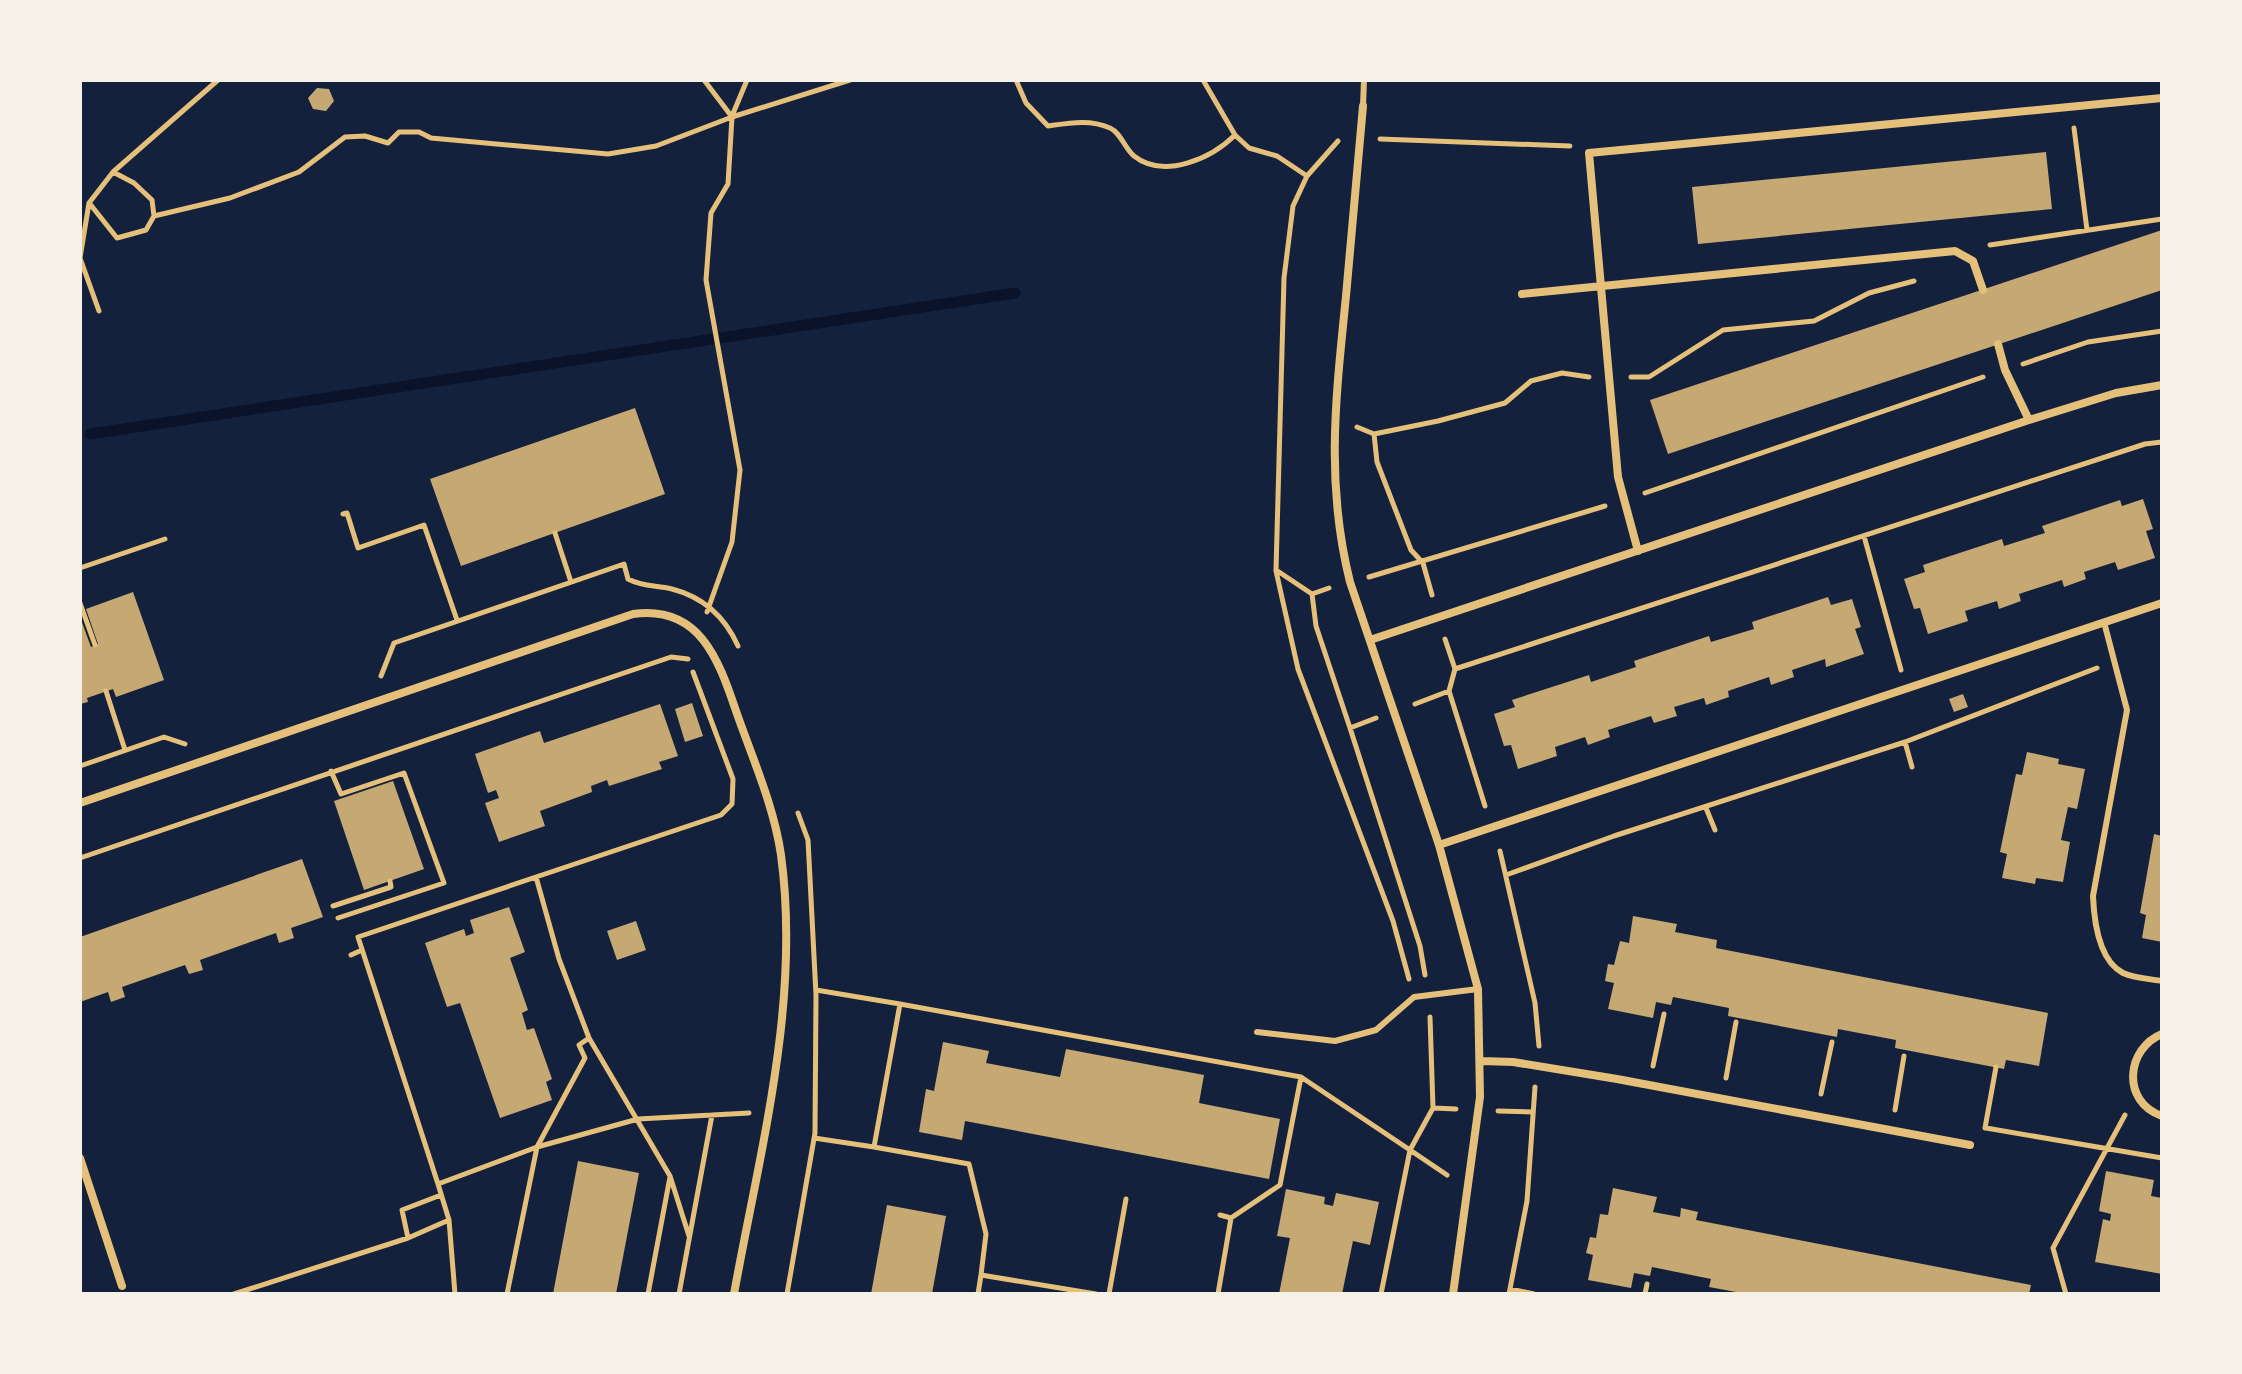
<svg xmlns="http://www.w3.org/2000/svg" width="2242" height="1374" font-family="Raleway,sans-serif">
	<style>
		.lines { fill: none; stroke-linecap: round; stroke-linejoin: round }
		.stream { stroke: #0b132b; stroke-width: 11 }
		.building { fill: #c6a872 }
		.path { stroke: #e5c07b; stroke-width: 5 }
		.service { stroke: #e5c07b; stroke-width: 6 }
		.minor { stroke: #e5c07b; stroke-width: 8 }
	</style>
	<rect width="100%" height="100%" fill="#14213d"/>
	<g class="lines">
		<!-- stream -->
		<path class="stream" d="M90 434 1015 293"/>
	</g>
	<!-- building -->
	<path class="building" d="M317 88 329 89 334 101 326 111 313 109 308 98Z
		M2046 152 2052 209 1698 244 1692 187Z
		M2162 230V290L1668 454 1650 400Z
		M635 408 665 494 461 566 430 479Z
		M2143 499 2153 529 2146 531 2155 558 2118 570 2115 562 2084 572 2086 579 2064 587 2062 580 2019 594 2021 601 1999 609 1997 601 1965 611 1968 621 1928 634 1920 608 1914 609 1904 579 1925 572 1923 565 2002 539 2004 546 2045 533 2042 526 2120 500 2122 506Z
		M133 592 164 680 116 697 113 689 87 698 88 702 80 704V617L91 647 98 644 86 609Z
		M1828 597 1831 605 1852 599 1861 627 1855 629 1864 654 1826 667 1825 659 1792 670 1794 677 1771 685 1769 677 1728 691 1729 697 1706 705 1704 698 1674 707 1677 716 1654 723 1651 716 1608 730 1610 737 1588 745 1585 737 1555 747 1557 756 1518 769 1511 745 1504 746 1494 714 1515 707 1512 700 1589 675 1591 682 1636 667 1634 661 1709 636 1711 642 1754 629 1752 622Z
		M1963 694 1968 707 1954 712 1949 699Z
		M692 703 703 736 685 742 675 709Z
		M660 704 678 756 659 762 662 769 609 786 607 780 591 786 592 792 540 811 545 826 499 842 485 803 499 798 496 790 488 793 475 754 540 731 544 743Z
		M2027 752 2059 759 2058 764 2085 769 2077 809 2068 807 2061 840 2070 842 2063 882 2036 878 2035 884 2002 878 2007 854 2000 852 2016 774 2022 775Z
		M393 781 424 869 364 890 334 801Z
		M2154 834 2162 836V942L2142 938 2146 915 2140 913Z
		M302 859 323 917 291 928 294 938 279 943 276 933 200 960 203 970 189 974 185 965 122 987 125 997 111 1002 108 992 80 1002V937Z
		M509 907 525 952 510 958 528 1010 522 1013 527 1030 534 1028 552 1079 546 1082 552 1100 500 1118 460 1003 447 1007 425 943 464 929 466 936 474 933 470 920Z
		M1633 916 1677 924 1675 932 1717 940 1716 948 2048 1013 2039 1066 2006 1060 2004 1069 1895 1048 1896 1040 1838 1029 1837 1037 1728 1016 1729 1008 1673 997 1671 1005 1656 1002 1653 1018 1608 1009 1614 983 1605 981 1608 964 1614 965 1620 941 1629 943Z
		M636 921 646 950 617 960 607 931Z
		M943 1042 989 1051 986 1063 1060 1077 1066 1049 1204 1075 1199 1103 1280 1119 1269 1179 965 1121 962 1140 919 1132 926 1089 934 1091Z
		M578 1161 639 1173 616 1294H553Z
		M2106 1171 2154 1180 2151 1196 2162 1198V1274L2095 1262 2103 1219 2110 1221 2111 1214 2099 1211Z
		M1613 1188 1657 1197 1653 1212 1680 1217 1681 1208 1698 1212 1696 1220 2031 1285 2029 1294H1747L1709 1287 1711 1279 1652 1267 1650 1276 1634 1273 1631 1288 1588 1280 1593 1255 1586 1253 1590 1237 1596 1238 1600 1214 1608 1215Z
		M1286 1189 1325 1197 1324 1204 1333 1206 1336 1193 1379 1202 1370 1245 1353 1241 1342 1294H1279L1290 1238 1277 1236Z
		M887 1205 946 1216 932 1294H871Z"/>
	<g class="lines">
		<!-- path -->
		<path class="path" d="M704 80 732 117
			M1016 80 1026 103 1048 126C1069 123 1090 119 1110 128 1121 133 1125 149 1134 156 1164 180 1212 158 1235 135L1249 148 1277 156 1307 176
			M1203 80 1235 135
			M732 116 747 80
			M732 117 850 80
			M2074 128 2087 230
			M1380 139 1570 146
			M90 204 117 238 146 230 154 216 152 200 134 183 113 172
			M154 216 230 198 299 172 345 137 365 136 388 143 399 132H419L431 138 608 154 656 146 732 117 728 184 711 213 706 280 740 470 732 542 707 612
			M1990 245 2162 219
			M99 311 80 258 89 203 113 172 218 80
			M2023 364 2088 342 2162 331
			M1631 377H1649L1723 330 1814 321 1869 293 1914 281
			M1357 427 1374 434 1438 421 1505 403 1531 381 1562 373 1589 377
			M1374 434 1377 462 1411 550 1423 563 1432 595
			M1645 493 1983 377
			M343 514 347 513 358 548 424 525 457 620
			M555 533 571 582
			M1864 536 1901 670
			M80 568 165 539
			M1276 571 1298 669 1393 921 1409 979
			M1369 577 1605 506
			M1329 588 1312 594 1276 570 1284 278 1293 206 1307 176 1338 141
			M1312 594 1316 626 1350 728 1376 718
			M80 603 95 645
			M1445 639 1455 669
			M381 676 394 643 624 564 628 579C643 587 656 585 672 589 703 597 725 617 738 646
			M106 691 125 750
			M1415 704 1449 691
			M1350 728 1420 946 1425 975
			M1905 742 1912 767
			M80 766 164 737 185 744
			M331 771 341 794 404 773 444 883 338 918
			M1485 806 1449 691 1455 669 2145 444 2162 442
			M1706 808 1715 830
			M1500 851 1535 1003 1539 1046
			M80 858 671 657 688 659
			M1506 875 1614 836 1905 742 2097 668
			M536 877 721 815 732 804 733 779 693 672
			M333 906 391 887 390 881
			M351 955 362 950
			M816 990 900 1004
			M1430 1017 1433 1108 1456 1109
			M1653 1066 1664 1014
			M1726 1078 1736 1022
			M1821 1094 1832 1042
			M1895 1110 1904 1056
			M1498 1111 1533 1112
			M1985 1128 1996 1067
			M1986 1128 2162 1158
			M814 1138 874 1147
			M438 1184 358 937 536 877 559 959 589 1038 670 1176 689 1236
			M1220 1215 1231 1218 1280 1185 1301 1077
			M449 1220 455 1294
			M408 1238 402 1210 441 1195
			M1510 1289 1534 1294
			M234 1294 408 1238 449 1220 438 1184 537 1147 638 1119 749 1113
			M507 1294 537 1147 585 1058 579 1045 589 1038
			M648 1294 670 1177
			M679 1294 712 1115
			M787 1294 815 1133 816 995 808 840 798 813
			M978 1294 981 1275
			M1096 1294 981 1275 986 1234 969 1164 874 1147 900 1004 1301 1077 1410 1150 1433 1108
			M1109 1294 1126 1199
			M1218 1294 1231 1218
			M1381 1294 1410 1150 1447 1175
			M1509 1294 1527 1201 1535 1087
			M1645 1294 1647 1284
			M2066 1294 2053 1248 2125 1115"/>
		<!-- service -->
		<path class="service" d="M1363 106 1364 80
			M2104 622 2127 710 2093 896C2094 920 2098 960 2123 973 2134 978 2150 979 2162 981
			M1257 1032 1335 1041 1376 1030 1414 997 1478 989"/>
		<!-- minor -->
		<path class="minor" d="M1363 106C1357 169 1352 233 1346 296 1336 396 1325 482 1350 582L1439 845 1478 989 1480 1097 1453 1294
			M1522 294 1955 251 1973 261 1983 290
			M1998 344 2005 370 2029 420
			M1638 551 1618 477 1589 153 2162 98
			M1370 640 2029 420 2116 393 2162 385
			M80 803 633 614C699 605 718 658 736 711 752 757 774 806 781 855 801 1002 760 1150 734 1294
			M1439 845 2162 603
			M2162 1034C2127 1048 2120 1101 2162 1116
			M1482 1061 1513 1062 1617 1079 1970 1145
			M80 1158 122 1286"/>
	</g>
	<!-- border -->
	<rect width="2242" height="1374" fill="none" stroke="#f6f1e7" stroke-width="164"/>
</svg>
